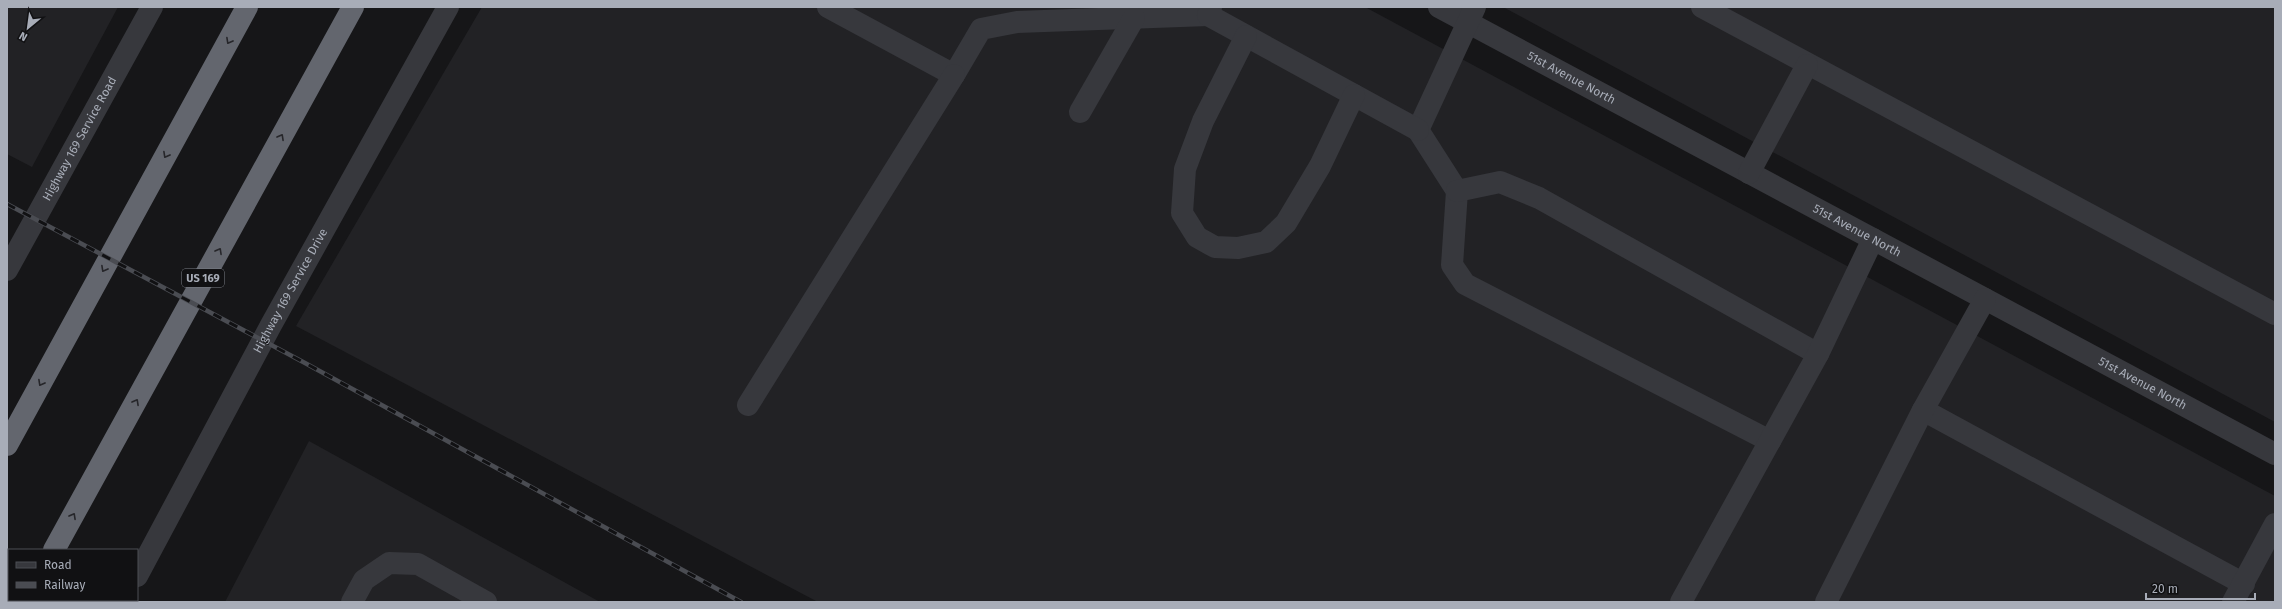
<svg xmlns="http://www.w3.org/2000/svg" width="2282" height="609" font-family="'Fira Sans',sans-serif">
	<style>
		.built { fill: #222225 }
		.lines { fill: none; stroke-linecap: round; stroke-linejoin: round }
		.minor { stroke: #37383d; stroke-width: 22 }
		.highway { stroke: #63666e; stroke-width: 22 }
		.rail-casing { stroke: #4a4c52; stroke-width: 4.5 }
		.rail { stroke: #111113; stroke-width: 3; stroke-dasharray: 9; stroke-linecap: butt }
		.oneway { stroke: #26262a }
		.labels { text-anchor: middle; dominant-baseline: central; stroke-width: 3.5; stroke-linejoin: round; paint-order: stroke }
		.shield { fill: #111113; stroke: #7b7e86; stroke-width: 1 }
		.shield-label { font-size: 11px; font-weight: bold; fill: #a8adb8 }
		.street-label { font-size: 12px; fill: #a8adb8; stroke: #111113 }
	</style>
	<rect width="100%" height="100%" fill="#161618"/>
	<!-- built -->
	<path class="built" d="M7 7H118L32 167 7 154Z
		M482 7H1365L2275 496V602H818L296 326Z
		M1503 7H2275V422Z
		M309 441 600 602H225Z"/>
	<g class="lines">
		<!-- minor -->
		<g class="minor">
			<path d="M828 7 954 75 981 29 1017 22 1208 15 1211 7"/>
			<path id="s1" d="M1439 7 2275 454"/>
			<path d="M1475 7 1418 130 1457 191 1452 265 1465 284 1770 441"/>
			<path d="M1702 7 2275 314"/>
			<path d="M1208 15 1418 130"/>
			<path d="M1246 36 1203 121 1185 169 1182 213 1197 237 1215 247 1238 248 1266 242 1286 223 1320 166 1354 95"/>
			<path d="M1080 112 1134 18"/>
			<path d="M1749 173 1807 65"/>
			<path d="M1457 191 1500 182 1539 198 1818 354"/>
			<path id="s2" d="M7 270 152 7"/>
			<path d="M748 405 954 75"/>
			<path d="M1923 410 2244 584"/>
			<path id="s3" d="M137 576 271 325 448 7"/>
			<path d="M123 602 124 600"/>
			<path d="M352 602 364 580 389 563 418 564 486 602"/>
			<path d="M1681 602 1818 354 1873 239"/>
			<path d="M1826 602 1923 410 1985 299"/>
			<path d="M2233 602 2275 524"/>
		</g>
		<!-- highway -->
		<path class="highway" d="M7 445 247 7
			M54 550 353 7
			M26 602 27 600"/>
		<defs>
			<path id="rail" d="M7 204 305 363 741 602"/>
		</defs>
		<!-- rail casing -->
		<use href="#rail" class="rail-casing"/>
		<!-- rail -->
		<use href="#rail" class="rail"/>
	</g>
	<!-- one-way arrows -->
	<defs><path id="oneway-chevron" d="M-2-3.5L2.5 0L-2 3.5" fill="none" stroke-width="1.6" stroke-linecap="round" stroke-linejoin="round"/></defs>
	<g class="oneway">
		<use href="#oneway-chevron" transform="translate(229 41) rotate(119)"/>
		<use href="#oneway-chevron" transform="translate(281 137) rotate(-61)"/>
		<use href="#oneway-chevron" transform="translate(166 155) rotate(119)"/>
		<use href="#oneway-chevron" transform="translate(219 251) rotate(-61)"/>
		<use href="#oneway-chevron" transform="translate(104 269) rotate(119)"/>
		<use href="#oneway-chevron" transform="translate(41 383) rotate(119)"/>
		<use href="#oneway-chevron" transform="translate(136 402) rotate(-61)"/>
		<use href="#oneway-chevron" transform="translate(73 516) rotate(-61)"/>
	</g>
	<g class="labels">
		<!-- shield labels -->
		<rect class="shield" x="182" y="269" width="42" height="18" rx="3"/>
		<g class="shield-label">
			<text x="203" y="278">US 169</text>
		</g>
		<!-- street labels -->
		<g class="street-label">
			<text stroke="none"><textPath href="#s1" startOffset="150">51st Avenue North</textPath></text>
			<text stroke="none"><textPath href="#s2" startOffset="150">Highway 169 Service Road</textPath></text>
			<text stroke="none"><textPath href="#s1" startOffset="474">51st Avenue North</textPath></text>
			<text stroke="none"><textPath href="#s3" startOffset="324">Highway 169 Service Drive</textPath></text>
			<text stroke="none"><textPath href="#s1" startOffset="798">51st Avenue North</textPath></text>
		</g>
	</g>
	<!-- border -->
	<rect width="2282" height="609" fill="none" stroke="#a8adb8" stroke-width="16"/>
	<!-- legend -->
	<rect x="8" y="549" width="130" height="52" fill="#111113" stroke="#4d4f55"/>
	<rect x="16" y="562" width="20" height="6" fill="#37383d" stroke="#4d4f55"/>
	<text x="44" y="569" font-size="12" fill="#a8adb8">Road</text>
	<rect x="16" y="582" width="20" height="6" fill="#4a4c52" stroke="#4d4f55"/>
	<text x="44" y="589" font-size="12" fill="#a8adb8">Railway</text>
	<!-- north arrow -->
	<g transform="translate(28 28) rotate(209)" stroke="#111113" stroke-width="3" paint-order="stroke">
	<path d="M0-3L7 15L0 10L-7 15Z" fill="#a8adb8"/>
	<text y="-6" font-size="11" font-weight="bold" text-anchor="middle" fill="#a8adb8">N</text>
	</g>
	<!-- scale -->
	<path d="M2146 593v6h109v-6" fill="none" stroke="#a8adb8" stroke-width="2"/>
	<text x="2152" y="593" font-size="12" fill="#a8adb8" stroke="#111113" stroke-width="3" paint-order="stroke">20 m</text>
</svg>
